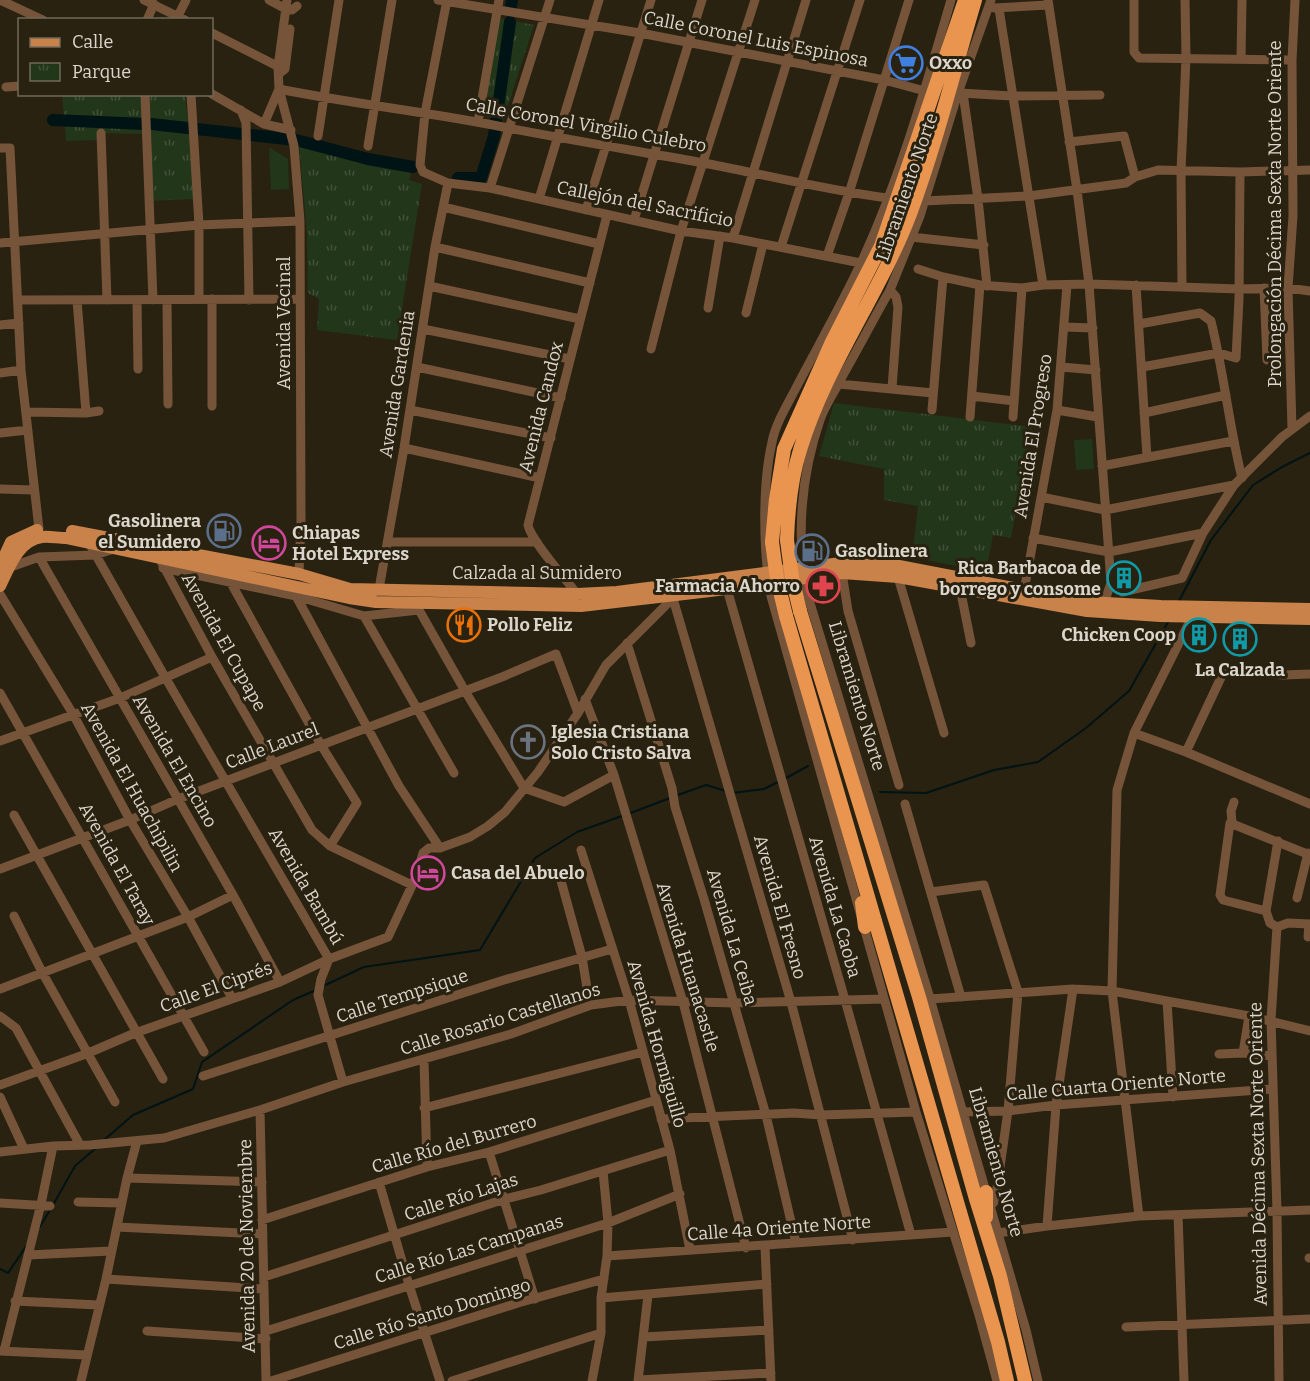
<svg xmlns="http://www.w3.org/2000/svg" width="1310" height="1381" font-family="Bitter,serif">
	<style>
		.green { fill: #223619 }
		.park { fill: url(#park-tufts) }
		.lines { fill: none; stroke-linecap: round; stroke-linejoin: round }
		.stream { stroke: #001315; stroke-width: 2 }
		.river { stroke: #001315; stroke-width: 12 }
		.minor { stroke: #76543a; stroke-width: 9 }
		.major { stroke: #c8824a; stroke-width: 12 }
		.highway { stroke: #e9954f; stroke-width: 14 }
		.highway-bridge { stroke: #e9954f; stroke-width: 14 }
		.labels { text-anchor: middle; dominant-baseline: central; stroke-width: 6; stroke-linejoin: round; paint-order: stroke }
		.street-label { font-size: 18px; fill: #dbd6cb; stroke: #292211 }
		.poi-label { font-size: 18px; font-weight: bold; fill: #dbd6cb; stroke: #292211; text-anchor: start }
	</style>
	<defs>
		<pattern id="park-tufts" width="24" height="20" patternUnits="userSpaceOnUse" patternTransform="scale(1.5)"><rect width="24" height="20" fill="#223619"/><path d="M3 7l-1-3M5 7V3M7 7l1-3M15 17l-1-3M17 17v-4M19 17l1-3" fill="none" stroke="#425239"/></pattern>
	</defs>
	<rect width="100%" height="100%" fill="#292211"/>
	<!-- green -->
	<path class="green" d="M269 147 288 159 289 189 271 190Z
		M1092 439 1094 469 1076 470 1074 440Z"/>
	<!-- park -->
	<path class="park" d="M499 18 534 25 503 121 484 116Z
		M62 95H142V134L97 133V140L66 141Z
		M148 95H185L196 199 149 201Z
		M299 145 412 169 409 180 422 184 397 340 317 330 319 299 308 293 307 234Z
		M834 403 1032 427 1011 538 993 535 986 572 912 557 918 506 884 500V469L819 456Z"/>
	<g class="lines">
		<!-- stream -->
		<path class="stream" d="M1179 601 1211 540 1253 485 1282 467 1310 453
			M786 778 808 766
			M880 792 926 793 994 770 1038 762 1086 728 1129 691 1168 622
			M732 793 764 789 778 782
			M675 796 706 785 726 791
			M628 814 670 798
			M321 987 364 967 480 950 535 858 577 832 622 816
			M104 1140 133 1115 193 1089 202 1062 293 1000 316 990
			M53 1205 75 1166 96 1148
			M39 1228 50 1210
			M0 1269 8 1273 27 1245"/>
		<!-- river -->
		<path class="river" d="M511 7 512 0
			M53 120 145 124
			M151 124 296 140 368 159 413 167
			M458 178H481L494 136 510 22"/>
		<!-- minor -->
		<path class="minor" d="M0 0 43 20
			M144 0 185 20
			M269 0 286 9 292 10 297 6
			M287 0 278 67 279 89 294 146 300 221 301 520 299 574
			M438 0 640 33 884 80 925 91
			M447 0 425 113 420 165 423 172 448 183 490 188 681 231 733 238 861 263
			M951 0C925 89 900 179 861 263 842 304 819 344 798 384 789 402 776 422 772 442 762 486 763 551 771 596L916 1112 979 1315 997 1381
			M991 0 958 93 920 216 890 290C874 318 859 347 843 375 836 390 825 405 820 420 801 475 796 537 807 593L929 995 1026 1330 1038 1381
			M1048 0 1077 190 1089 284 1111 583 1104 603
			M1134 0V52L1139 58 1292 60
			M994 8 1048 5
			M999 9 1043 285
			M178 16 186 0
			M147 20 154 4
			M212 33 281 68
			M1241 59 1242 0
			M280 73 285 69 290 29
			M6 87 20 86
			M960 93 1012 96 1100 95
			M963 93 978 199 987 286
			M145 94 153 300
			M191 94 199 225V299
			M212 94 264 124 291 130
			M241 110 246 123 249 300
			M478 122 499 0
			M264 124 279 89C353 104 429 112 503 127 570 140 637 151 704 163 766 175 825 190 887 198
			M101 133 107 300
			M318 136 339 0
			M1069 142 1124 136 1135 177
			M368 146 392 0
			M0 148H10L21 370 39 529
			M490 188 550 0
			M539 199 599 0
			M924 201 1029 196 1126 183 1135 177 1158 170 1240 172 1310 170
			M443 207 599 244
			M586 210 651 0
			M634 220 702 0
			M911 237 984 245
			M733 238 806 0
			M0 243 199 225 300 221
			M435 247 590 283
			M781 247 860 0
			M827 256 849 193 909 0
			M918 269 943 277 980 285 1022 288 1043 285 1089 284 1239 289 1288 288 1310 291
			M1136 285 1147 457
			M429 286 580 319
			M1182 286 1181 171 1186 58 1185 0
			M1264 288 1267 360
			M890 290 896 297 898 307 892 388
			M19 300 300 299
			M77 300 86 413
			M137 300 138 369
			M167 300 168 404
			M708 308 720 236
			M746 313 763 244
			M1139 324 1200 313 1211 321C1224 373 1229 426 1242 478
			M0 325 19 323
			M1065 327 1093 328
			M423 329 570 359
			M651 349 681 231 755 0
			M417 367 561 398
			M1061 367 1096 370
			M1142 367 1219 353 1236 358 1239 299 1240 172
			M0 373 21 370
			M839 384 933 393
			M972 396 1014 401
			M212 406V299
			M410 410 551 438
			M932 410 943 277
			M1057 410 1098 417
			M27 412 86 413 99 411
			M1144 413 1226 395
			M970 417 980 285
			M1013 417 1022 288
			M1292 429 1288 288 1293 216 1292 60 1295 0
			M0 433 28 430
			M404 448 540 478
			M1102 466 1233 441
			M0 489 33 490
			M1041 497 1105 510 1234 485
			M1033 538 1109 552 1203 533
			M388 542H537
			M89 543 165 677 329 959 321 979 318 995 343 1082
			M158 556 212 657 312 830 330 846 412 885
			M39 557 233 895 280 982
			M8 568 39 557 95 555 114 549
			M163 568 296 596 364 616 419 610
			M842 573 848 611 899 785
			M898 577 944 733
			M231 583 321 745 357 803 330 846
			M296 587V596L399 786 440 848
			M960 588 971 643
			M379 589 404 448 435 247 448 183
			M727 589 845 1000 911 1235
			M1024 591 1057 410 1067 285
			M1122 592 1182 578 1203 533 1234 485 1282 437 1310 416
			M675 593 674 602 791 1002 853 1240
			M0 594 73 714 130 820 188 917 232 998
			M577 594C566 579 531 541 528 525L607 215
			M419 603V610L465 691 524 788 564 802 614 775
			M364 616 454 773
			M627 643 672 788 675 807 704 899 766 1115 796 1243
			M0 693 204 1052
			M585 699 614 775 683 1002 746 1248
			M1134 733 1186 752 1310 804
			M0 741 120 698 212 657
			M1186 752 1225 669 1283 675 1310 674
			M905 804 961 997
			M14 815 163 1079
			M1232 822 1231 811 1234 802
			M581 850 629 1000 670 1150 690 1250
			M0 869 130 820 178 799 502 677 556 654 578 713
			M560 877 582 957 587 988
			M931 892 984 885 1018 992 1008 1111 996 1195 994 1202 990 1207
			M1297 898 1308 853
			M1266 911 1223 900 1220 895 1230 823 1310 855
			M14 916 42 972 115 1102
			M1277 927 1271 1020 1277 1211 1279 1381
			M1277 927 1270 923 1266 911 1278 841
			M1277 927 1288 923 1310 924
			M1308 937 1309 924
			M0 989 188 917 233 895
			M930 999 1073 989 1112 991 1249 1016 1310 1031
			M1167 1001 1173 1097
			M0 1016 16 1028 80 1145
			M1243 1053 1271 1056
			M1219 1054 1243 1053 1249 1016
			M424 1060 427 1167
			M203 1076 504 980 612 949
			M0 1085 86 1054 135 1033 280 982 329 959 388 937 416 877 423 853 429 848H440L470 837 488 826 505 812 538 772 578 713 606 665 676 595
			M0 1097 24 1149
			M424 1108 643 1052
			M260 1110 266 1381
			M963 1112 1008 1111 1056 1105 1272 1089
			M661 1119 794 1113 821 1115 916 1112
			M0 1152 53 1146 90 1145 164 1138 260 1110 343 1082 511 1034 591 1005 629 1000 734 1003 884 999
			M489 1152 535 1299
			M127 1178 262 1182
			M379 1182 409 1285 440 1381
			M78 1202 121 1203
			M0 1203 50 1206
			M1178 1215 1184 1381
			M1139 1216 1112 991 1117 790 1134 733 1192 617
			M262 1220 427 1167 489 1152 656 1100
			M1047 1226 1056 1105 1073 989
			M117 1227 263 1234
			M998 1233 1047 1226 1139 1216 1310 1210
			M765 1247 771 1381
			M28 1255 111 1251
			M607 1256 953 1232
			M1309 1258H1310
			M264 1277 505 1199 541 1190 670 1150
			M106 1279 263 1289
			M601 1298 767 1284
			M15 1301 99 1305
			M1126 1327 1310 1319
			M147 1331 266 1339
			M266 1331 608 1223 680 1194
			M644 1337 769 1330
			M0 1351 86 1355
			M4 1351 41 1204 53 1146
			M638 1380 771 1373
			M81 1381 106 1279 127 1178 137 1141
			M271 1381 518 1303 604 1279
			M452 1381 601 1333
			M592 1381 601 1333V1298L607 1256 608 1223 603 1171
			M638 1381 648 1295"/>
		<!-- major -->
		<path class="major" d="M72 531 299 574 350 589 577 594 617 592 841 563 899 566 1087 602 1161 606 1310 609
			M0 566 11 542 37 530
			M0 586C9 568 18 540 42 537 49 536 58 538 66 538L349 598 376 602 581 606 710 591 842 573 898 577 1087 611 1160 616 1310 619"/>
		<!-- highway -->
		<path class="highway" d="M787 540C788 509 791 479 800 450 825 367 879 295 910 214 936 144 954 71 975 0
			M772 542 776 499 784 449 831 344 881 246 965 0
			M800 611 919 997 976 1199 1000 1276 1025 1381
			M786 616 981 1284 998 1342 1007 1381
			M862 903 865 927
			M986 1192V1217"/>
		<!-- highway-bridge -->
		<path class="highway-bridge" d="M787 540 792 578 800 611
			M772 542 777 579 786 616"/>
	</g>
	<!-- icons -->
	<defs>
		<symbol id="supermarket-ring" viewBox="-11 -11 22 22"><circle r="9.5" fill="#292211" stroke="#3f7fe0" stroke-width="1.5"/><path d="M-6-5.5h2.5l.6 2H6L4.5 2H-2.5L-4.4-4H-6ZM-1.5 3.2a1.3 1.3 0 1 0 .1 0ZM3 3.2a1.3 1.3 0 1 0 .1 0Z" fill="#3f7fe0"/></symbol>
		<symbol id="fuel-ring" viewBox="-11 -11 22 22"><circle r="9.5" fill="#292211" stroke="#5c6f8a" stroke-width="1.5"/><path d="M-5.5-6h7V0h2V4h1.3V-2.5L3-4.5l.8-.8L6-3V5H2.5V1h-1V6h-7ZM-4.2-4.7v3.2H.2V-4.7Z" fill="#5c6f8a"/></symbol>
		<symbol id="hotel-ring" viewBox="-11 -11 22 22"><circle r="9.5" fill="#292211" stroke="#d1479c" stroke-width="1.5"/><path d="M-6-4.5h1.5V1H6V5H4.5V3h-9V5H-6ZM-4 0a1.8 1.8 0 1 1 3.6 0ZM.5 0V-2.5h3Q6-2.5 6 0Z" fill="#d1479c"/></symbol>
		<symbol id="building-ring" viewBox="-11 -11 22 22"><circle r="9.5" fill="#292211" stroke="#0f9aa8" stroke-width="1.5"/><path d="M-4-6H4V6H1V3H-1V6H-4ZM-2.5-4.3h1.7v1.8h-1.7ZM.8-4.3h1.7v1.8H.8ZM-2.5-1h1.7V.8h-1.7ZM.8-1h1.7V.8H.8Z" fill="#0f9aa8"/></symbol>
		<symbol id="pharmacy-ring" viewBox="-11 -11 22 22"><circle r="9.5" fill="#292211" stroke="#e0444e" stroke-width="1.5"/><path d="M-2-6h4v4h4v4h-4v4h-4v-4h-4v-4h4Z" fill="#e0444e"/></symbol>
		<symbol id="restaurant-ring" viewBox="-11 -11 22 22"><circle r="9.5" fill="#292211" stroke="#e8710a" stroke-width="1.5"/><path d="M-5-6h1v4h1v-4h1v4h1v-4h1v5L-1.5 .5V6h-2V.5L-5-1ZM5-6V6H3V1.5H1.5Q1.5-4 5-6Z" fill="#e8710a"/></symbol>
		<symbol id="church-ring" viewBox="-11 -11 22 22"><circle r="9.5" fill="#292211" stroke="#6b7280" stroke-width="1.5"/><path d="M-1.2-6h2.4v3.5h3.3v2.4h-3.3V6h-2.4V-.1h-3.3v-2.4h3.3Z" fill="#6b7280"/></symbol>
	</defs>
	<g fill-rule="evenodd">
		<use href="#supermarket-ring" x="887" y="44" width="38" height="38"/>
		<use href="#fuel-ring" x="205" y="512" width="38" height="38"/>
		<use href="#hotel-ring" x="250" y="524" width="38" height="38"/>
		<use href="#fuel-ring" x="793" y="532" width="38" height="38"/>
		<use href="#building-ring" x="1105" y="559" width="38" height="38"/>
		<use href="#pharmacy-ring" x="804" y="567" width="38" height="38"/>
		<use href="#restaurant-ring" x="445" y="606" width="38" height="38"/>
		<use href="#building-ring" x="1180" y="616" width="38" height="38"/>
		<use href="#building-ring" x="1221" y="620" width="38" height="38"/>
		<use href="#church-ring" x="509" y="723" width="38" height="38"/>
		<use href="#hotel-ring" x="409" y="854" width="38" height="38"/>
	</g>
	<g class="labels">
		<!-- street labels -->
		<g class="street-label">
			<text transform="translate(756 39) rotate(11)">Calle Coronel Luis Espinosa</text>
			<text transform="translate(586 125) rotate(10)">Calle Coronel Virgilio Culebro</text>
			<text transform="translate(907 187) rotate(-71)">Libramiento Norte</text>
			<text transform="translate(645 204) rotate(11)">Callejón del Sacrificio</text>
			<text transform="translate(1275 214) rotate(-90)">Prolongación Décima Sexta Norte Oriente</text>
			<text transform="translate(284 323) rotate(-90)">Avenida Vecinal</text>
			<text transform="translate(397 384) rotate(-81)">Avenida Gardenia</text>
			<text transform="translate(541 407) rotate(-76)">Avenida Candox</text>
			<text transform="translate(1033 436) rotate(-81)">Avenida El Progreso</text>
			<text x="537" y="573">Calzada al Sumidero</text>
			<text transform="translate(224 642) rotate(61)">Avenida El Cupape</text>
			<text transform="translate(857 696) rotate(73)">Libramiento Norte</text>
			<text transform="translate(272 746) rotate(-21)">Calle Laurel</text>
			<text transform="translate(175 761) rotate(60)">Avenida El Encino</text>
			<text transform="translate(132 787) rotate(61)">Avenida El Huachipilin</text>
			<text transform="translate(117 864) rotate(61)">Avenida El Taray</text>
			<text transform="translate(306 886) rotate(60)">Avenida Bambú</text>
			<text transform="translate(780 907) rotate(74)">Avenida El Fresno</text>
			<text transform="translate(835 907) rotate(74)">Avenida La Caoba</text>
			<text transform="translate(732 937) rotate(74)">Avenida La Ceiba</text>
			<text transform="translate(688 967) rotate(73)">Avenida Huanacastle</text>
			<text transform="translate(216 987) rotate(-20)">Calle El Ciprés</text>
			<text transform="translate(402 996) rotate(-18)">Calle Tempsique</text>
			<text transform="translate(500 1019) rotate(-17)">Calle Rosario Castellanos</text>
			<text transform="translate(657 1044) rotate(74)">Avenida Hormiguillo</text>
			<text transform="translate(1116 1085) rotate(-5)">Calle Cuarta Oriente Norte</text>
			<text transform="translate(454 1144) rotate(-16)">Calle Río del Burrero</text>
			<text transform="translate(1258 1154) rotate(-91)">Avenida Décima Sexta Norte Oriente</text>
			<text transform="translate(996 1162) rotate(74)">Libramiento Norte</text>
			<text transform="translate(461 1197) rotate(-18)">Calle Río Lajas</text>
			<text transform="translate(779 1228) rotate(-4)">Calle 4a Oriente Norte</text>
			<text transform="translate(247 1246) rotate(-91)">Avenida 20 de Noviembre</text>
			<text transform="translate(469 1249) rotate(-17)">Calle Río Las Campanas</text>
			<text transform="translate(432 1314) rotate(-17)">Calle Río Santo Domingo</text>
		</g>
		<!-- poi labels -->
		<g class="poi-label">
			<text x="929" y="63">Oxxo</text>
			<text x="201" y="521" text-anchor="end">Gasolinera<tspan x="201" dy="21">el Sumidero</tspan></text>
			<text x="292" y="533">Chiapas<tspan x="292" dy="21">Hotel Express</tspan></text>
			<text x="835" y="551">Gasolinera</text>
			<text x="1101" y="568" text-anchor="end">Rica Barbacoa de<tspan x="1101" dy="21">borrego y consome</tspan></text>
			<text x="800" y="586" text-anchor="end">Farmacia Ahorro</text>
			<text x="487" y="625">Pollo Feliz</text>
			<text x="1176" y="635" text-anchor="end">Chicken Coop</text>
			<text x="1240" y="670" text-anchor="middle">La Calzada</text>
			<text x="551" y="732">Iglesia Cristiana<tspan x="551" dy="21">Solo Cristo Salva</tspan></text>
			<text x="451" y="873">Casa del Abuelo</text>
		</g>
	</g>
	<!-- legend -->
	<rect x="18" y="18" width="195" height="78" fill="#292211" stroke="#706a5b" stroke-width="1.5"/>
	<rect x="30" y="38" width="30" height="9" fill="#c8824a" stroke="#706a5b" stroke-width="1.5"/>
	<text x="72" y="48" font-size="18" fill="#dbd6cb">Calle</text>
	<rect x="30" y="63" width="30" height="18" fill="url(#park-tufts)" stroke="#706a5b" stroke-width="1.5"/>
	<text x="72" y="78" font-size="18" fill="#dbd6cb">Parque</text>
</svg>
